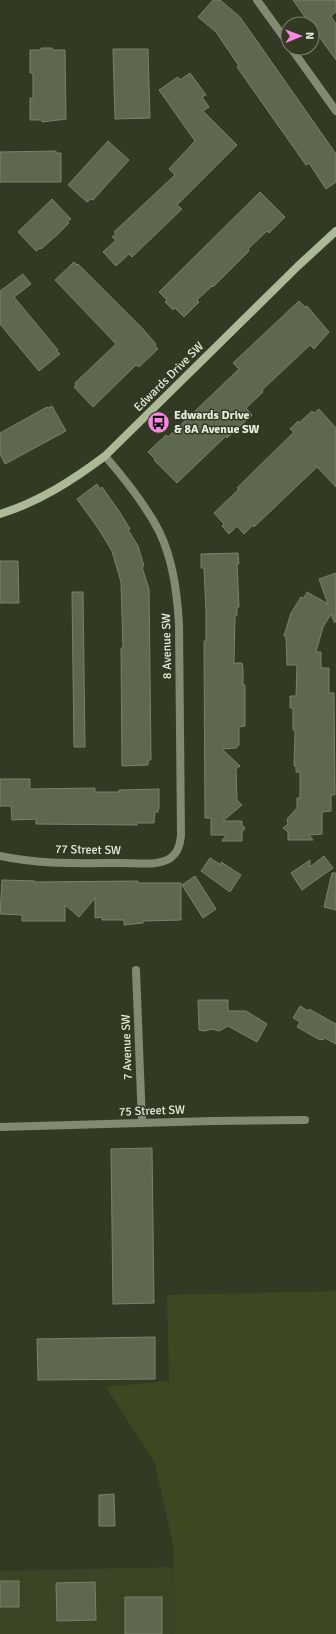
<svg xmlns="http://www.w3.org/2000/svg" width="336" height="1634" font-family="Signika,sans-serif">
	<style>
		.built { fill: #3a4526 }
		.green { fill: #3c4920 }
		.building { fill: #5e684e; stroke: #798369 }
		.lines { fill: none; stroke-linecap: round; stroke-linejoin: round }
		.street { stroke: #828a74; stroke-width: 8 }
		.secondary { stroke: #acb996; stroke-width: 8 }
		.labels { text-anchor: middle; dominant-baseline: central; stroke-width: 3; stroke-linejoin: round; paint-order: stroke }
		.street-label { font-size: 12px; fill: #e7eddf; stroke: #323a23 }
		.poi-label { font-size: 12px; font-weight: bold; fill: #e7eddf; stroke: #323a23; text-anchor: start }
	</style>
	<rect width="100%" height="100%" fill="#323a23"/>
	<!-- built -->
	<path class="built" d="M173 1567 175 1634H0V1571Z"/>
	<!-- green -->
	<path class="green" d="M336 1291V1634H175L173 1545 155 1463 106 1387 167 1381 169 1383 167 1295Z"/>
	<!-- building -->
	<path class="building" d="M213 0H220L240 17 336 154V182L326 189 309 163 306 165 237 67 239 66 216 32 198 17Z
		M293 0H336V12L331 16 336 24V60L312 27V24H310Z
		M41 48H52L53 50H65L66 119 42 122V120H30V98H33V73H30V50H41Z
		M113 49H148L150 118 115 119Z
		M190 73 206 95 202 97 209 107 203 111 237 145 177 205 182 209 132 257 129 254 116 266 103 252 116 240 112 237 116 234 114 232 175 175 169 169 195 141 159 90 178 77 180 80Z
		M108 141 129 160 93 200 91 199 87 202 68 185Z
		M56 151V153H61V182H0V152Z
		M260 192 285 217 269 233 267 231 248 249 249 251 213 287 212 286 197 300 199 302 184 317 175 308 173 310 165 302 167 300 159 292Z
		M52 199 71 219 67 222 69 223 58 234 41 249 40 248 36 251 18 232Z
		M74 262 77 265 78 264 141 327 156 344 155 346 158 349 139 367 136 365 93 407 74 387 76 385 75 383 116 344 55 280Z
		M23 274 31 284 14 297 58 350 57 351 60 354 39 371 0 324V291Z
		M299 301 305 307 307 306 329 332 314 349 310 345 262 390 263 392 246 408 252 415 227 438 226 436 177 483 154 460 155 459 148 452 166 435 168 437 239 369 233 363Z
		M52 406 66 431 5 464 0 454V433L47 407 48 408Z
		M319 409 336 428V487L317 467 254 527 253 525 244 534 237 526 229 534 222 526 224 524 214 513 239 489 237 488 294 432 290 429 298 421 299 423 312 411 314 413Z
		M97 484 100 489 102 487 119 511 130 529 128 530 138 546 144 566 142 567 149 589 151 760H148V765L122 766 121 648H123L121 582 112 551 98 528 77 499Z
		M238 553 239 564H237L239 607H237V615L235 616 234 663H242L243 669V685H245V726L239 727V745L236 748 222 749 240 766 236 769 237 800 242 805 223 821H242V825L245 828 242 832V841H222L226 835H211V818H205L204 641H206V613L204 568H201V554Z
		M0 561H18L19 603H0Z
		M336 573V622H334L331 614 323 627 316 652H321V668H329V693H334L335 795H331V811L322 812V834L309 835 313 840H288V832L283 828 288 824 287 819 297 808V798H300V772H296V766H294L295 730H293V708H290V696H296L297 665H287L286 637 284 636 291 613 301 597 304 598 307 592 328 604 319 579Z
		M72 592H83L85 747H74Z
		M0 779H30V789L95 788V792H119V790L159 789V809H158V812H155L154 823H137V825L36 824V819L12 820 11 806H0Z
		M324 856 333 868 302 890 291 873 310 860V867Z
		M210 858 221 865V862L241 875 230 892 201 871Z
		M332 873H336V910L324 907Z
		M195 876 216 909 203 918 182 885Z
		M2 880 35 881V882L138 881V883H181V920L143 921V923L124 925V920H102V917L95 918V898L79 917 65 905V921H22V915L0 914Z
		M198 1000H228V1011H246L267 1024 257 1042 228 1026 219 1031 212 1029 205 1031 199 1030Z
		M300 1006 308 1011 309 1009 336 1024V1044L325 1038 323 1040 321 1039 320 1040 297 1027 300 1022 293 1018Z
		M152 1148 154 1303 113 1304 111 1149Z
		M155 1337V1379L38 1380 37 1339Z
		M114 1494 115 1526H99V1495Z
		M0 1581H19V1607H0Z
		M95 1582 96 1620 57 1621 56 1583Z
		M125 1597H162V1634H125Z"/>
	<g class="lines">
		<!-- street -->
		<path class="street" d="M257 0 288 43
			M291 48 336 111
			M0 856C40 865 82 863 123 863 137 863 156 866 169 859 178 853 180 845 181 835L179 624C177 592 173 560 159 531 145 504 125 479 105 456
			M136 970 142 1123
			M0 1127 211 1121 305 1120"/>
		<!-- secondary -->
		<path class="secondary" d="M0 514C39 502 73 480 105 456L298 266 336 231"/>
	</g>
	<!-- icons -->
	<defs>
		<symbol id="bus-disc" viewBox="-11 -11 22 22"><circle r="9.5" fill="#fb87e5" stroke="#323a23"/><path d="M-5-6H5V4H4V6H2V4H-2V6H-4V4H-5ZM-3.5-4V0h7V-4ZM-3.5 1.2v1.5H-2V1.2ZM2 1.2v1.5H3.5V1.2Z" fill="#111"/></symbol>
	</defs>
	<g fill-rule="evenodd">
		<use href="#bus-disc" x="146" y="410" width="25" height="25"/>
	</g>
	<g class="labels">
		<!-- street labels -->
		<g class="street-label">
			<text transform="translate(169 377) rotate(-45)">Edwards Drive SW</text>
			<text transform="translate(167 646) rotate(-91)">8 Avenue SW</text>
			<text transform="translate(88 850) rotate(1)">77 Street SW</text>
			<text transform="translate(127 1047) rotate(-92)">7 Avenue SW</text>
			<text transform="translate(152 1111) rotate(-2)">75 Street SW</text>
		</g>
		<!-- poi labels -->
		<g class="poi-label">
			<text x="174" y="415">Edwards Drive<tspan x="174" dy="14">&amp; 8A Avenue SW</tspan></text>
		</g>
	</g>
	<!-- north arrow -->
	<g transform="translate(300 36) rotate(89)"><circle r="19" fill="#323a23" stroke="#7a826e"/>
	<path d="M0-3L7 15L0 10L-7 15Z" fill="#fb87e5"/>
	<text y="-6" font-size="11" font-weight="bold" text-anchor="middle" fill="#e7eddf">N</text>
	</g>
</svg>
